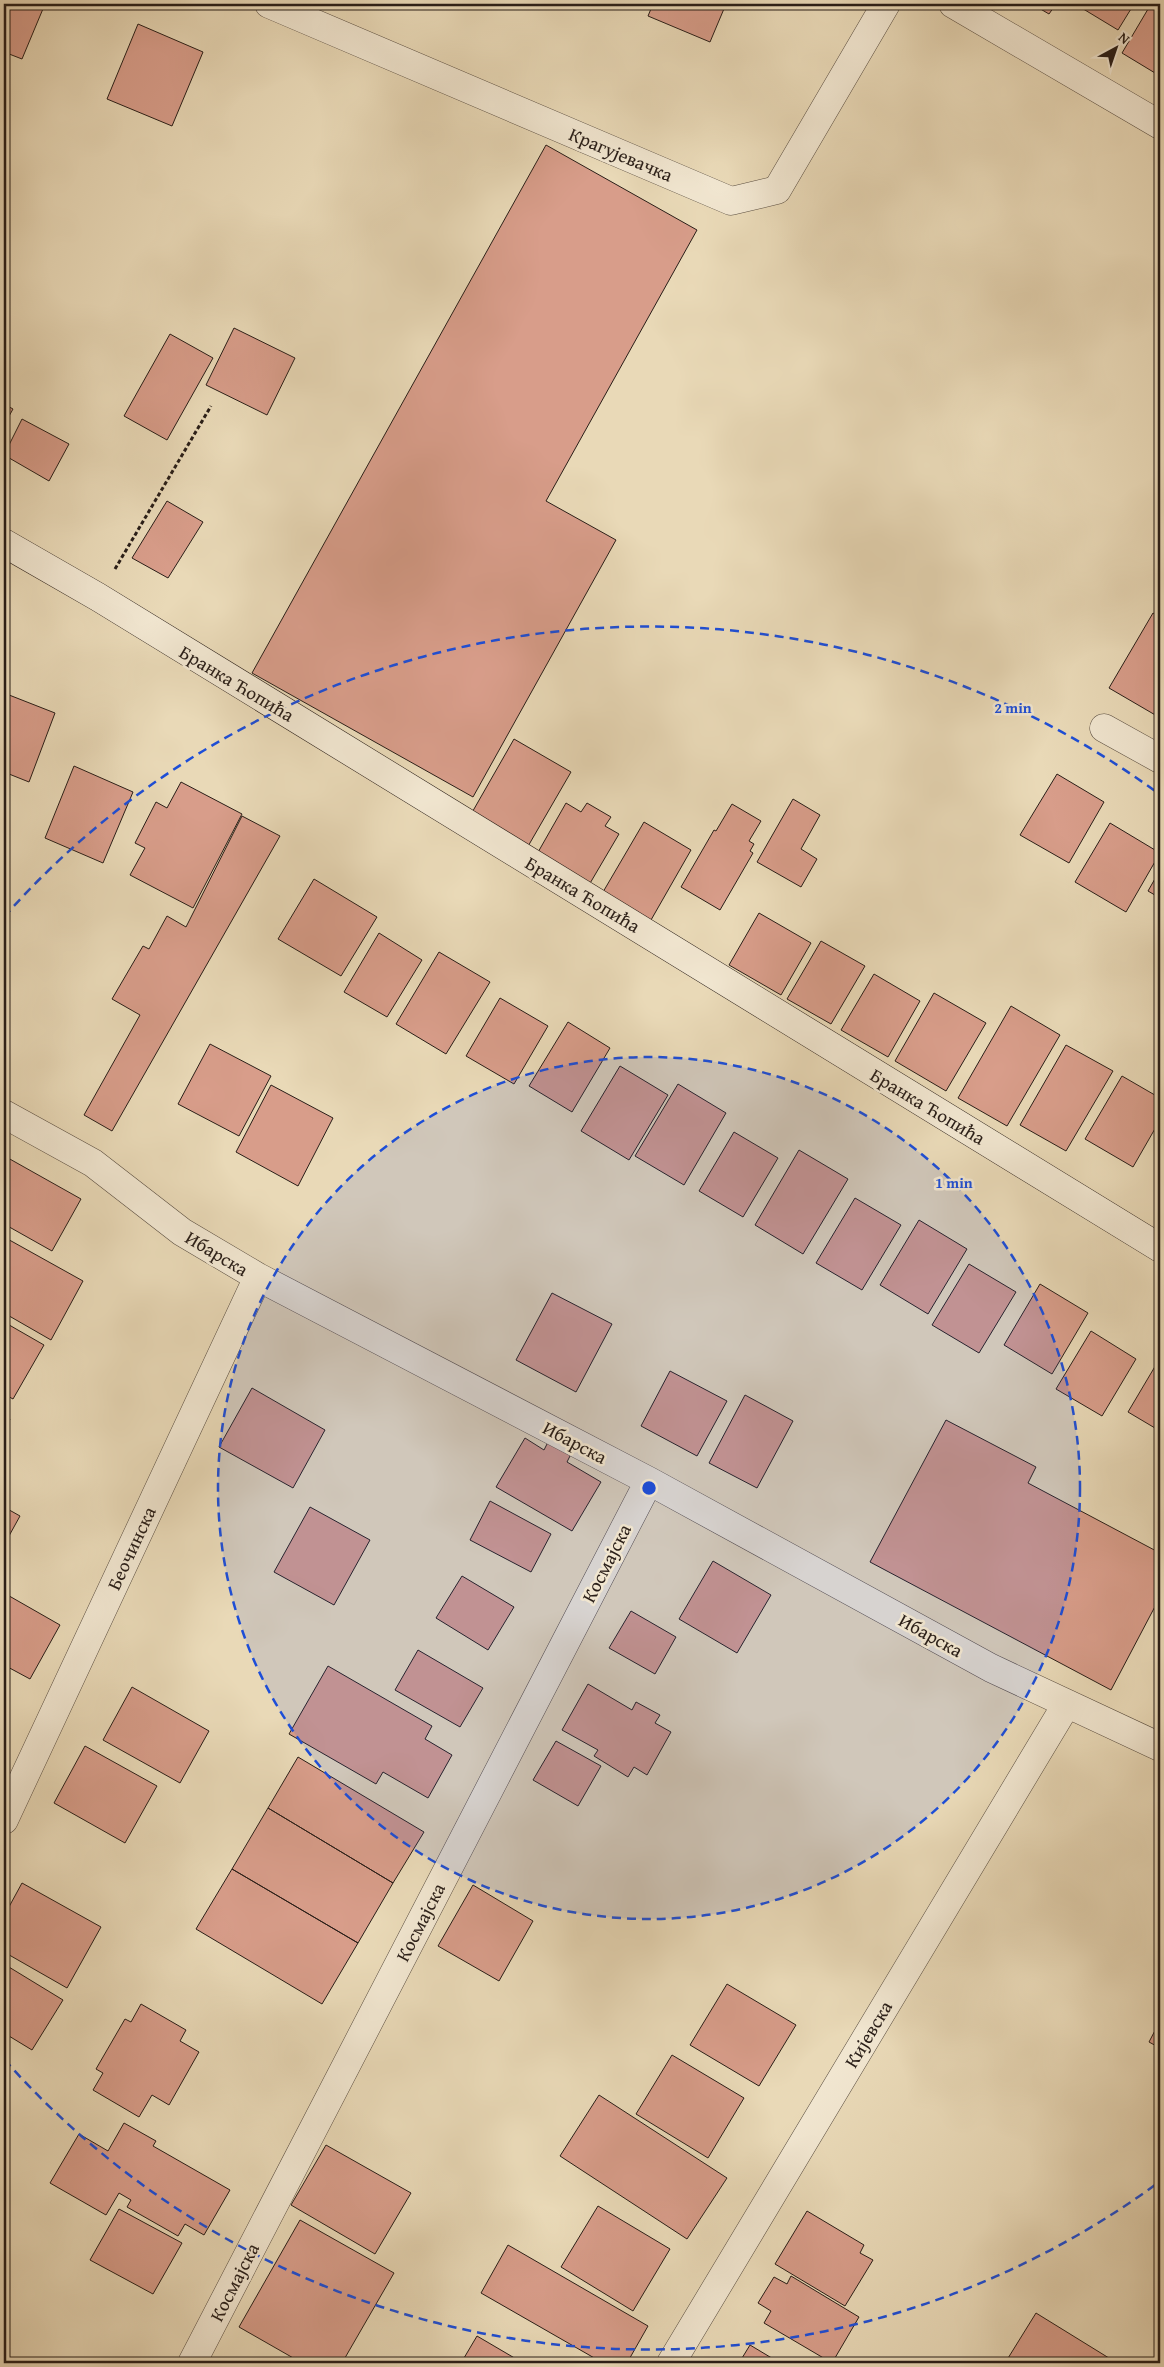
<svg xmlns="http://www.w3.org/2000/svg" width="1164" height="2367" font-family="'Gentium Book Plus',serif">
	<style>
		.building { fill: #d89d8a; stroke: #291e18 }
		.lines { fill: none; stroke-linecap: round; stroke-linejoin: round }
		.street-casing { stroke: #594d40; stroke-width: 29 }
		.secondary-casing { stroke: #291e18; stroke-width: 29 }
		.path { stroke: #291e18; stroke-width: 3; stroke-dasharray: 4 2.5; stroke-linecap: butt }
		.street { stroke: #f1e6d0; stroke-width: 28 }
		.secondary { stroke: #f1e6d0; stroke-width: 28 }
		.ring { fill: none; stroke: #1d4ed8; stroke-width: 2.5; stroke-dasharray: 9 6 }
		.labels { text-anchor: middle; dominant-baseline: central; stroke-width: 5; stroke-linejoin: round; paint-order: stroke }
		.street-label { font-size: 19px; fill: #291e18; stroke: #f1e6d0 }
		.centre { fill: #1d4ed8; stroke: #f1e6d0; stroke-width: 2.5 }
		.ring-label { font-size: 15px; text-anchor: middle; font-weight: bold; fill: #1d4ed8; stroke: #f1e6d0; stroke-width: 5; stroke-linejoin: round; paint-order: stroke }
	</style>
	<rect width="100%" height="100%" fill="#e9d9b7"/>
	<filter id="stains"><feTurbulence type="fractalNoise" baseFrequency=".004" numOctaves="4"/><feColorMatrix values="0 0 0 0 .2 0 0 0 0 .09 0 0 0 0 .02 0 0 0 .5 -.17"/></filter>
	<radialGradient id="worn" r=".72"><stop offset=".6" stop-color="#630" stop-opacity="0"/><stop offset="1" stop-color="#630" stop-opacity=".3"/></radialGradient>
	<!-- building -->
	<path class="building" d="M4 4H45L22 59 4 52Z
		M653 4H726L710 42 648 16Z
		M1032 4H1056L1049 14Z
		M1082 4H1134L1118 30 1080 7Z
		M1151 4H1160V76L1122 53Z
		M138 24 203 52 172 126 107 99Z
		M546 145 697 230 546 501 616 540 473 797 252 673Z
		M234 328 295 358 267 415 206 385Z
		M170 334 213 358 167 440 124 416Z
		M4 404 13 409 4 425Z
		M22 419 69 444 49 481 4 455Z
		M167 501 203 522 168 578 132 558Z
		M1153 613 1160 617V710L1157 716 1109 688Z
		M4 693 55 713 29 782 4 772Z
		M514 739 571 772 527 848 470 816Z
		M74 766 133 792 103 863 45 838Z
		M1057 774 1104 802 1069 863 1020 835Z
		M181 782 242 814 193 908 130 875 145 848 135 843 156 802 167 808Z
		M793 799 820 815 801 849 817 859 801 887 757 862Z
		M566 803 581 812 587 803 611 817 605 826 619 834 589 885 537 854Z
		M732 804 761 821 749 841 754 844 750 851 753 853 720 910 681 887 714 830 716 831Z
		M242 816 280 836 112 1131 84 1115 140 1015 112 999 143 946 149 949 167 916 186 927Z
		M644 822 691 850 651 920 603 892Z
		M1110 823 1160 853 1126 912 1075 882Z
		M1160 870V898L1148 891Z
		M314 879 377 917 341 976 278 939Z
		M759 913 811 943 781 995 729 965Z
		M379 933 422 960 387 1017 344 992Z
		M821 941 865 966 831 1024 787 999Z
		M439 952 490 982 446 1054 396 1024Z
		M874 974 920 1001 888 1057 841 1030Z
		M934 993 986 1023 946 1091 895 1061Z
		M500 998 548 1026 514 1084 466 1056Z
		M1011 1006 1060 1035 1007 1126 958 1098Z
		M568 1022 610 1048 572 1112 529 1086Z
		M210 1044 271 1076 239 1136 178 1104Z
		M1066 1045 1113 1071 1066 1151 1020 1125Z
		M620 1066 668 1095 629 1160 581 1131Z
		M1122 1076 1160 1098V1120L1133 1167 1085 1139Z
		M678 1084 726 1113 684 1185 635 1156Z
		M271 1085 333 1118 298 1186 236 1152Z
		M734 1132 778 1158 743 1217 699 1191Z
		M799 1150 848 1179 803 1254 755 1225Z
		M8 1158 81 1199 52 1251 4 1224V1166Z
		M855 1198 901 1225 862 1290 816 1263Z
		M919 1220 967 1249 928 1314 880 1285Z
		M4 1237 83 1281 51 1340 4 1313Z
		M969 1264 1016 1292 979 1353 932 1325Z
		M1040 1284 1088 1313 1052 1374 1004 1345Z
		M552 1293 612 1324 576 1392 516 1360Z
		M4 1322 44 1345 13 1399 4 1394Z
		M1091 1331 1136 1359 1102 1416 1056 1389Z
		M1160 1358V1431L1128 1412Z
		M670 1371 727 1401 697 1456 641 1426Z
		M252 1388 325 1430 293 1488 219 1447Z
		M745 1395 793 1421 757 1488 709 1463Z
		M4 1415 10 1419 4 1430Z
		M946 1420 1036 1467 1028 1483 1160 1553V1597L1111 1690 870 1562Z
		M525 1438 544 1450 549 1440 571 1454 567 1462 601 1482 572 1531 496 1487Z
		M490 1501 551 1534 531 1572 470 1540Z
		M4 1507 20 1516 4 1545Z
		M310 1507 370 1540 334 1605 274 1572Z
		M713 1561 771 1595 737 1653 679 1619Z
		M462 1576 514 1607 488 1650 436 1618Z
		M4 1593 60 1625 30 1679 4 1665Z
		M631 1611 676 1637 655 1674 609 1648Z
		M418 1650 483 1688 460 1727 395 1690Z
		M328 1666 432 1726 425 1739 452 1755 428 1798 383 1772 376 1784 289 1734Z
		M588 1684 632 1710 636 1702 660 1715 655 1723 671 1732 647 1775 634 1767 628 1777 594 1756 598 1750 562 1730Z
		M132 1687 209 1731 180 1783 103 1740Z
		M556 1741 601 1766 578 1806 533 1780Z
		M85 1746 157 1786 125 1843 54 1803Z
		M298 1757 424 1832 393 1883 268 1808Z
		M268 1808 393 1883 358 1943 232 1869Z
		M232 1869 358 1943 322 2004 196 1929Z
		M22 1883 101 1927 67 1988 4 1952V1916Z
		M473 1885 533 1921 499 1981 438 1946Z
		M4 1964 63 2000 32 2050 4 2033Z
		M727 1984 796 2025 759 2086 690 2045Z
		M141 2004 186 2030 180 2041 199 2052 169 2105 152 2095 139 2117 93 2090 103 2073 96 2069 125 2019 131 2022Z
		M1160 2021V2048L1149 2042Z
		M672 2055 744 2098 708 2158 636 2114Z
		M599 2095 727 2178 687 2239 560 2156Z
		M124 2123 156 2141 153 2146 230 2190 204 2235 185 2224 178 2236 127 2207 131 2200 119 2193 106 2215 50 2183 79 2134 108 2151Z
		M326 2145 411 2193 375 2254 291 2205Z
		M598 2206 670 2249 633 2311 561 2267Z
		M119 2209 182 2243 153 2294 90 2260Z
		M807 2211 864 2245 860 2253 873 2260 845 2306 775 2264Z
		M300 2220 394 2273 342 2363H302L239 2327Z
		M508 2245 648 2326 627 2363H603L481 2293Z
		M791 2276 859 2317 832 2363 764 2323 771 2311 758 2303 774 2277 787 2284Z
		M1036 2313 1117 2363H1005Z
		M477 2336 523 2363H461Z
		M750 2345 780 2363H739Z"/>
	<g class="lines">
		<defs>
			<path id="street" d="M269 4 731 201 777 190 886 4
				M953 4 1160 125
				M1104 728 1160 759
				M4 1114 93 1163 182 1232 258 1277 649 1481 991 1668 1160 1747
				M4 1820 258 1277
				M192 2363 649 1481
				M671 2363 1066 1705"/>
			<path id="secondary" d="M4 543 98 597 1160 1248"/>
		</defs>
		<!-- street casing -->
		<use href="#street" class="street-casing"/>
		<!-- secondary casing -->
		<use href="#secondary" class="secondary-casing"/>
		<!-- path -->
		<path class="path" d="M115 569 211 406"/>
		<!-- street -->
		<use href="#street" class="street"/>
		<!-- secondary -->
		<use href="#secondary" class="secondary"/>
	</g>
	<!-- distance rings -->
	<circle cx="649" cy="1488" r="431" fill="#1d4ed8" fill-opacity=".12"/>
	<g class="ring">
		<circle cx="649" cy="1488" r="431"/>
		<path d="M1155 2185A861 861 0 0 1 4 2059M4 917A861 861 0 0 1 1155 791"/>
	</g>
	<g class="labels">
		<!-- street labels -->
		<g class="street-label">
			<text transform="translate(621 154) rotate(23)">Крагујевачка</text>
			<text transform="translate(237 683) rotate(31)">Бранка Ћопића</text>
			<text transform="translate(583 894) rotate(31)">Бранка Ћопића</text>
			<text transform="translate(928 1106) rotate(31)">Бранка Ћопића</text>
			<text transform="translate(217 1253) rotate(31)">Ибарска</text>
			<text transform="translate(575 1442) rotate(28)">Ибарска</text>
			<text transform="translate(131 1548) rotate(-65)">Беочинска</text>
			<text transform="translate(606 1563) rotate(-63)">Космајска</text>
			<text transform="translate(931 1635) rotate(29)">Ибарска</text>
			<text transform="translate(420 1922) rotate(-63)">Космајска</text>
			<text transform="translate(868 2034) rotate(-59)">Кијевска</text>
			<text transform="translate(234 2282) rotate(-63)">Космајска</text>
		</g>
	</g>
	<circle cx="649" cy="1488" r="8" class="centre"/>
	<g class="ring-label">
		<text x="1013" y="713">2 min</text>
		<text x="954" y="1188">1 min</text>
	</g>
	<!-- margin -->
	<rect width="1164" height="2367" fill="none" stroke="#e9d9b7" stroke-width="20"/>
	<rect x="5" y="5" width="1154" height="2357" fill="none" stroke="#291e18" stroke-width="2.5"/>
	<rect x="10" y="10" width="1144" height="2347" fill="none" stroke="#291e18"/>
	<!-- north arrow -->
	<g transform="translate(1116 48) rotate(40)" stroke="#f1e6d0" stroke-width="4" paint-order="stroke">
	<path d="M0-4L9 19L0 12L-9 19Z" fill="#291e18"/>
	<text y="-8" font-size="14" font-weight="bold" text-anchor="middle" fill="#291e18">N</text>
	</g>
	<rect width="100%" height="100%" filter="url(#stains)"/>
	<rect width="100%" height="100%" fill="url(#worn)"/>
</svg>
